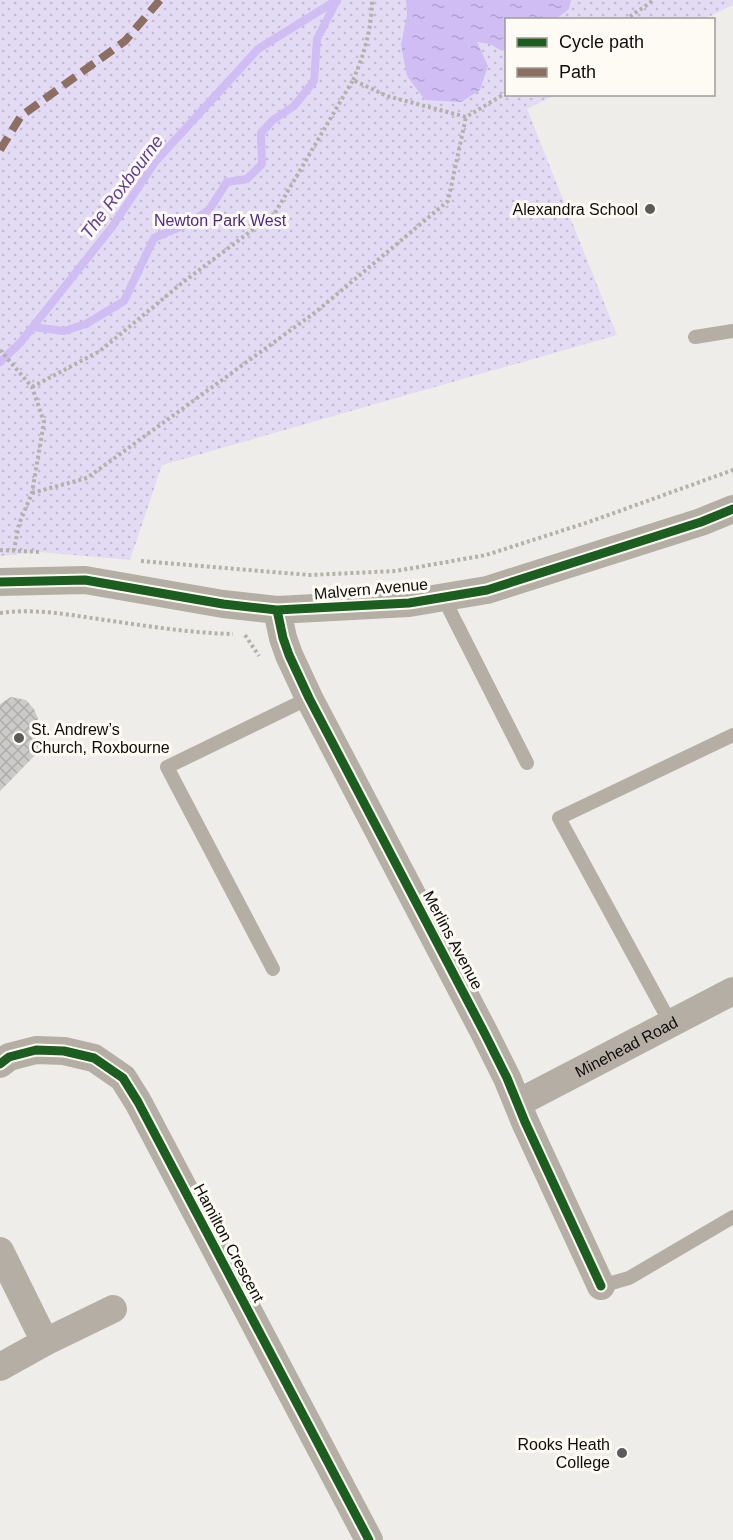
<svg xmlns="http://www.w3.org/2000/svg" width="733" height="1540" font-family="Helvetica,sans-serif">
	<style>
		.park { fill: url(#park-dots) }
		.water { fill: url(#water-ripples) }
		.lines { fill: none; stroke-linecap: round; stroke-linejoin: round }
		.stream { stroke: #cfbdf4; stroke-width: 8 }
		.building { fill: url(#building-cross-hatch) }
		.path { stroke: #b4b1aa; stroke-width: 4; stroke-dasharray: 3 3; stroke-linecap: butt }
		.lane { stroke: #b4aea5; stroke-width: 14 }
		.street { stroke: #b4aea5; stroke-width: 28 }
		.quiet { stroke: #8d6e63; stroke-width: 8; stroke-dasharray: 15 8; stroke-linecap: butt }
		.cycleway-casing { stroke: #fefbf5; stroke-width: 13 }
		.cycleway { stroke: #1b5e20; stroke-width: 9 }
		.poi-dot { fill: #5d5b59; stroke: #fefbf5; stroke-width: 2 }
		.labels { text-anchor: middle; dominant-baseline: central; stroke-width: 6; stroke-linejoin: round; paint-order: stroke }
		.poi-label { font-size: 16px; fill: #0e0d0b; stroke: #fefbf5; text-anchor: end }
		.park-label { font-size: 16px; fill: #4e2a83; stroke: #fefbf5 }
		.street-label { font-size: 16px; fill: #0e0d0b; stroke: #fefbf5 }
		.water-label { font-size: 18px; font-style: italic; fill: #613e99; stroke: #fefbf5 }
	</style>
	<defs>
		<pattern id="park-dots" width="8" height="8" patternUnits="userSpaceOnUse" patternTransform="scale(1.5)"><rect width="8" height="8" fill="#e3dbf4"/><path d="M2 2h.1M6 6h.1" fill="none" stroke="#c2bbd0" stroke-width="1.8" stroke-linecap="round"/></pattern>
		<pattern id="water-ripples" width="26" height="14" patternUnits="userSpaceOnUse" patternTransform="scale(1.5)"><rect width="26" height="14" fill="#cfbdf4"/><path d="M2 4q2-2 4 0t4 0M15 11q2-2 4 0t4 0" fill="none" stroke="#b1a1d0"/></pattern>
		<pattern id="building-cross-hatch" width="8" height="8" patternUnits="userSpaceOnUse" patternTransform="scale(1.5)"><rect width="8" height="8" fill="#cccac8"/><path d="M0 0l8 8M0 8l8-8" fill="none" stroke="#aeacaa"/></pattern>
	</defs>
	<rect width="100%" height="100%" fill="#efedea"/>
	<!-- park -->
	<path class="park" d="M0 0H733V5L704 19 506 20V94L555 95 527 109 617 335 162 465 130 560 39 552 0 556Z"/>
	<!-- water -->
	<path class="water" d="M406 0H571L569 9 556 19 506 20V49L502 51 490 44 477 42 488 66 480 90 461 102 425 100 407 76 401 45 407 15Z"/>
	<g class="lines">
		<!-- stream -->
		<path class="stream" d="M33 327 64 331 86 324 124 301 154 238 189 223 209 210 227 182 247 179 262 164 261 133 273 120 294 106 314 81 317 39 336 2
			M0 362 20 343 112 227 155 162 258 49 337 0"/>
	</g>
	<!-- building -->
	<path class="building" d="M11 697 26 700 34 709 38 719 30 730 44 746 0 791V704Z"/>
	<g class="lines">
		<!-- path -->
		<path class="path" d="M625 20 654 0
			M353 80C364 56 372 27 372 0
			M0 350 32 387 44 422 32 493 19 524 14 550
			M32 387 100 351 182 283 275 213 353 80 387 96 466 117 506 93
			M32 493 87 478 317 311 448 201 466 117
			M0 550 41 552
			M141 561 310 575 396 571 486 555 589 522 733 470
			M0 613C36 608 70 615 105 620 147 626 190 633 233 634
			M245 635 259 656"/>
		<!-- lane -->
		<path class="lane" d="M695 337 733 331
			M443 597 527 763
			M273 969 167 767 309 698
			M671 1024 559 818 733 735
			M601 1286 629 1278 733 1217"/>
		<!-- street -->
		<g class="street">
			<path d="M0 582 85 580 223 604 277 610 409 603 487 590 701 522 733 509"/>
			<path d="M277 610 283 638 289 655 309 698 485 1034 507 1078 525 1122 601 1286"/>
			<path d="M0 1064 9 1057 36 1050 64 1051 94 1058 123 1078 138 1102 369 1540"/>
			<path id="s1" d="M518 1103 733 991"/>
			<path d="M0 1251 45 1342"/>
			<path d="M0 1367 45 1342 113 1309"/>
		</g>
		<!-- quiet -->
		<path class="quiet" d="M0 150 21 116 125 41 160 0"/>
		<defs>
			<path id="cycleway" d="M0 582 85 580 223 604 277 610 409 603 487 590 701 522 733 509
				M277 610 283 638 289 655 309 698 485 1034 507 1078 525 1122 601 1286
				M0 1064 9 1057 36 1050 64 1051 94 1058 123 1078 138 1102 369 1540"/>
		</defs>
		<!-- cycleway casing -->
		<use href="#cycleway" class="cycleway-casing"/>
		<!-- cycleway -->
		<use href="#cycleway" class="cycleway"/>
	</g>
	<!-- markers -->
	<g class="poi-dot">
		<circle cx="650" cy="209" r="6"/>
		<circle cx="19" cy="738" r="6"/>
		<circle cx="622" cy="1453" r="6"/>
	</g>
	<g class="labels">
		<!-- poi labels -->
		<g class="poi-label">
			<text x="638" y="209">Alexandra School</text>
			<text x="31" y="729" text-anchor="start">St. Andrew’s<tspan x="31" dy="18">Church, Roxbourne</tspan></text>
			<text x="610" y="1444">Rooks Heath<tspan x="610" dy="18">College</tspan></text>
		</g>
		<!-- park labels -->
		<g class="park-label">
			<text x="220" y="220">Newton Park West</text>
		</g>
		<!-- street labels -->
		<g class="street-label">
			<text transform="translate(371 589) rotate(-5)">Malvern Avenue</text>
			<text transform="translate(453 940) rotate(62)">Merlins Avenue</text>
			<text stroke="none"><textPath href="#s1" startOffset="122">Minehead Road</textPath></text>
			<text transform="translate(229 1243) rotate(62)">Hamilton Crescent</text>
		</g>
		<!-- water labels -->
		<g class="water-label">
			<text transform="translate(122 187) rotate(-53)">The Roxbourne</text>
		</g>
	</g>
	<!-- legend -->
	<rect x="505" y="18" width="210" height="78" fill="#fefbf5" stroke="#9e9c97" stroke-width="1.5"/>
	<rect x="517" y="38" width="30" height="9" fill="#1b5e20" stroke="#9e9c97" stroke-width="1.5"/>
	<text x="559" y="48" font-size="18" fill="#0e0d0b">Cycle path</text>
	<rect x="517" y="68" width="30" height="9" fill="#8d6e63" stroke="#9e9c97" stroke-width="1.5"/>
	<text x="559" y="78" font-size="18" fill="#0e0d0b">Path</text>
</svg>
